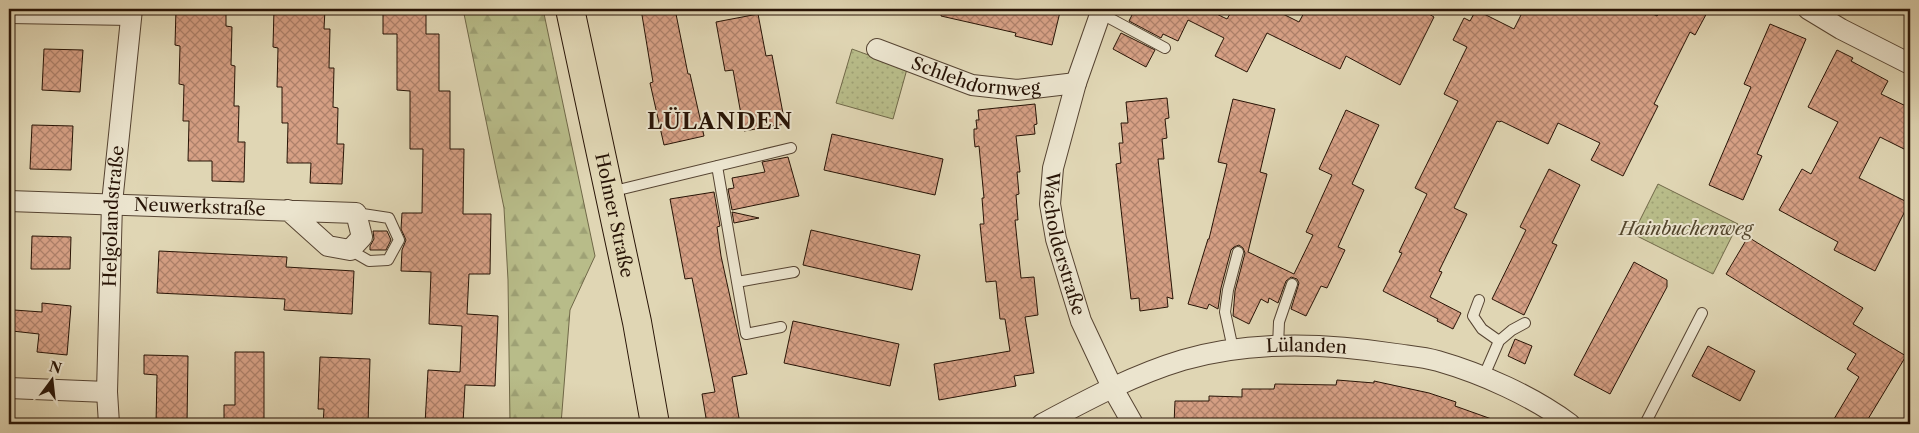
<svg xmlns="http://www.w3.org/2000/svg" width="1919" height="433" font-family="'Libre Caslon Text',serif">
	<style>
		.grass { fill: url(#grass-dots); stroke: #706848 }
		.forest { fill: url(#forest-firs); stroke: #706848 }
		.building { fill: url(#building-cross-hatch); stroke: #281406 }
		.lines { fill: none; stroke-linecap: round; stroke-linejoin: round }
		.lane-casing { stroke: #564432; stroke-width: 12 }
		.street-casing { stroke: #564432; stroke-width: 22 }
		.primary-casing { stroke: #281406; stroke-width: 30 }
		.lane { stroke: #ebe4ce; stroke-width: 10 }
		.street { stroke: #ebe4ce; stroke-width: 20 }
		.primary { stroke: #e0d6b4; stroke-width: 28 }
		.labels { text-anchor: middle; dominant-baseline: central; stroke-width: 4; stroke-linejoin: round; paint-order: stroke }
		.street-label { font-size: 18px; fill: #281406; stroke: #ebe4ce }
		.park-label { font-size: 18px; font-style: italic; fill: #53462d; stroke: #ebe4ce }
		.district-label { font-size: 22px; font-weight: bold; letter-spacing: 1px; fill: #281406; stroke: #ebe4ce }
	</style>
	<defs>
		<pattern id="grass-dots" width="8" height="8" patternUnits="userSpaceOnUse" patternTransform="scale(1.25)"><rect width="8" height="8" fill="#b8bc89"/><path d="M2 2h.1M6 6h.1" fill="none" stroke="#9ea175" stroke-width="1.8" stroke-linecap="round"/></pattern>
		<pattern id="forest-firs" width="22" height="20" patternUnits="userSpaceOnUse" patternTransform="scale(1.25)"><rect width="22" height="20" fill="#b8bc89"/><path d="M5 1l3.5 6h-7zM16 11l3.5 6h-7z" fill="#9ea175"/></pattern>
		<pattern id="building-cross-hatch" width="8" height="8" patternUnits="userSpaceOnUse" patternTransform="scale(1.25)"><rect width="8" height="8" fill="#d6a085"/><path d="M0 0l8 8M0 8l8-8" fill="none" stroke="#ae816b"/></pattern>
	</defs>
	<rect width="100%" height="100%" fill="#e0d6b4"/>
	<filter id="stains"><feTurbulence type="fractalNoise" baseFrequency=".004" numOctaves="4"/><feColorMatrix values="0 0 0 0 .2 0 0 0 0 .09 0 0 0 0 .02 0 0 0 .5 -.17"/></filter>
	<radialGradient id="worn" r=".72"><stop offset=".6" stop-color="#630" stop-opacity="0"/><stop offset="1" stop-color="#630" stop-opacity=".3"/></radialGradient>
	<!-- grass -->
	<path class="grass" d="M852 49 907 69 893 119 836 103Z
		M1658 184 1738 224 1713 274 1633 234Z"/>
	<!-- forest -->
	<path class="forest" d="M463 9H543L595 256 570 310 561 424H510L508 280 504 208Z"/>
	<!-- building -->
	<path class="building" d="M176 9H226V26L232 27 231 65 235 66 234 106H239L238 142H245L244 182 212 181V161H188L189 121H183L184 85 179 84 180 46 175 45Z
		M274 9H325L324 29H330L329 68H334L333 107 338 108 337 144H344L342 184 310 183 311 163H287L288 123H282V87H277L278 48 273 47Z
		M383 9H426V34H439V91H450V149H464L463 214H491L490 274H469L467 314 498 316 495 386 465 385 463 424H425L428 370 460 372 462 326 429 324 431 272 401 271 402 250 406 240 401 229 402 213H422L423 149H410V91L397 90V34H383Z
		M641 9H675L688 74H690L704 136 664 145 650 83 653 82Z
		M942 9H1046L1060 12 1052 45 1015 36 1016 33 941 16Z
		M1135 9H1206L1227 19 1233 9H1273L1299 22 1306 9H1432L1429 14 1434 17 1400 85 1346 56 1340 69 1267 33 1247 72 1215 56 1224 38 1188 20 1178 41 1163 34 1161 38 1129 21Z
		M1524 9H1643L1657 16 1661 9H1709L1695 35 1690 32 1654 104 1658 106 1623 176 1591 160 1600 143 1558 123 1548 144 1501 121 1500 122 1497 121 1454 208 1467 214 1439 271 1442 272 1430 297 1461 313 1453 329 1437 321 1438 319 1383 291 1402 253 1399 252 1427 194 1415 188 1458 101 1444 94 1467 47 1453 40 1464 18 1470 21 1476 10 1514 29Z
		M758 14 766 56 772 55 785 124 744 131 733 70 725 71 716 22Z
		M1770 24 1806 39 1757 154 1762 156 1743 200 1709 185 1751 87 1744 84Z
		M1121 33 1155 50 1146 67 1113 49Z
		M44 49 83 50 80 92 42 90Z
		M1837 50 1853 58 1851 61 1888 81 1881 94 1910 108V152L1880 137 1859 178 1909 203 1875 271 1834 250 1838 242 1779 210 1802 169 1811 174 1838 122 1808 107Z
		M1167 98 1169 118 1165 119 1167 138 1162 139 1164 159H1158L1173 299 1167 297 1168 307 1140 311 1139 298 1131 299 1116 164 1121 163 1119 143H1123L1121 123H1128L1126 102Z
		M1233 99 1275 109 1260 172 1267 174 1248 252 1294 274 1313 235 1306 232 1332 175 1319 169 1346 110 1379 125 1352 184 1364 190 1338 247 1345 250 1327 288 1321 286 1306 316 1291 309 1299 283 1297 279 1291 277 1286 281 1278 303 1269 298 1268 303 1261 299 1249 324 1233 316 1235 291 1245 253 1243 248 1239 245 1234 247 1231 250 1221 288 1218 309 1209 304 1207 309 1188 304 1208 239H1209L1227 164 1218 162Z
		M1035 104 1037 124 1034 125 1035 134 1016 136 1020 172H1017L1019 194 1016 195 1018 220H1015L1021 278 1034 277 1038 315 1025 317 1034 373 1014 376 1016 386 939 400 934 364 1010 351 1005 319H1000L996 281 986 282 980 224H984L982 198H984L979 146 975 147 974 137V129H977L976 120H979L978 110Z
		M32 125 73 126 71 170 30 169Z
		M832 134 943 159 935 195 824 170Z
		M788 157 799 196 732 210 728 189 734 188 732 178 765 172 762 162Z
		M1549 169 1580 185 1552 243 1557 245 1524 315 1492 299 1526 230 1520 227Z
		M714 192 720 226 717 227 721 256 747 374 732 377 740 424H707L702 394 715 392 692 278 685 279 670 199Z
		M732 212 759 218 734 223Z
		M811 230 920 255 912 290 803 265Z
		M373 231H387L391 240 386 250H370V246L374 239Z
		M32 236 71 237 70 269H31Z
		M1748 237 1863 308 1853 324 1906 356 1865 424H1831L1859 377 1847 369 1856 354 1726 274Z
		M159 251 287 257 286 267 354 271 352 314 284 310 285 299 157 293Z
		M1634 262 1667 280V287L1610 394 1574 375Z
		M42 303 71 306 67 355 37 352 39 334 12 331 14 310 42 312Z
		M793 321 899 344 890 386 784 363Z
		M1515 339 1532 346 1525 364 1508 356Z
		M1708 346 1755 371 1740 401 1692 376Z
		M235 352H264V424H224V405H235Z
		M144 355 188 356 187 424H156L157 375 144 374Z
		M320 357 370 359 368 424H323L324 409H318Z
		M1337 380 1374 383V381L1429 393 1456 402 1455 406 1500 422V424H1351L1309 420V424H1174L1175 401H1209V396L1242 397V389H1274L1275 384 1336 385Z"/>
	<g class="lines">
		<defs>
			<path id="lane" d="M1100 13 1165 48
				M717 166 746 334 781 327
				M610 192 791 148
				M356 213 389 218 399 240
				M350 250 369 261 388 260 399 240
				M737 282 794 272
				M1479 300 1473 316 1482 329 1499 341 1483 378
				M1499 341 1512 330 1525 323
				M1278 346 1279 322 1292 284
				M1233 349 1225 312 1228 290 1238 252
				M1645 424 1702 313"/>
			<g id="street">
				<path id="s1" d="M1102 9 1076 83 1053 168 1050 204 1056 239 1081 321 1112 387 1133 424"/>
				<path d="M1808 9 1841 29 1910 64"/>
				<path d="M9 13 131 15"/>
				<path id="s2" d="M877 49 972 85 1017 90 1076 83"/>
				<path id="s3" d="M9 201C124 204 240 208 356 213L362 237 350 250 328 246 288 210"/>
				<path d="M9 388 107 392"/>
				<path id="s4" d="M109 424 107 392 112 203 132 9"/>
				<path id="s5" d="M1042 424C1087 400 1133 375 1183 360 1252 340 1326 343 1396 354 1410 356 1424 357 1438 361 1483 374 1532 396 1570 424"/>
			</g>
			<g id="primary">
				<path id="s6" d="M570 9 637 322 655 424"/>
			</g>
		</defs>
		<!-- lane casing -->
		<use href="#lane" class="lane-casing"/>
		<!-- street casing -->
		<use href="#street" class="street-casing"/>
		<!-- primary casing -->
		<use href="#primary" class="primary-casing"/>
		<!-- lane -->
		<use href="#lane" class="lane"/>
		<!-- street -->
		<use href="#street" class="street"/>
		<!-- primary -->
		<use href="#primary" class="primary"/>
	</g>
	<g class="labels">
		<!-- street labels -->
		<g class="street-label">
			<text stroke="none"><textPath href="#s2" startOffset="104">Schlehdornweg</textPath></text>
			<text stroke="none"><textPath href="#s3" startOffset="191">Neuwerkstraße</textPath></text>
			<text stroke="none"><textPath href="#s4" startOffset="208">Helgolandstraße</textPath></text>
			<text stroke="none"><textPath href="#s6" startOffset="211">Holmer Straße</textPath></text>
			<text stroke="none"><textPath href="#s1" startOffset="244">Wacholderstraße</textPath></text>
			<text stroke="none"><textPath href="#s5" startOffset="280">Lülanden</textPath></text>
		</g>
		<!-- park labels -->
		<g class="park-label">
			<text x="1686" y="229">Hainbuchenweg</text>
		</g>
		<!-- district labels -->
		<g class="district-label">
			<text x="720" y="121">LÜLANDEN</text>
		</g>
	</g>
	<!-- margin -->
	<rect width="1919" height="433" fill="none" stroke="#e0d6b4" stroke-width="30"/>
	<rect x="10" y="10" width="1899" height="413" fill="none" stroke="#281406" stroke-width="2.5"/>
	<rect x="15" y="15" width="1889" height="403" fill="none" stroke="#281406"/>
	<!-- north arrow -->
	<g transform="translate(52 380) rotate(15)" stroke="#ebe4ce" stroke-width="4" paint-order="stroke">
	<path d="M0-4L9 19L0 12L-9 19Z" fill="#281406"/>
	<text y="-8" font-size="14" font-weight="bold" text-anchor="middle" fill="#281406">N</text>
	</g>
	<rect width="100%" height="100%" filter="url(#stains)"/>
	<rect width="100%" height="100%" fill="url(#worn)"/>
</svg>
